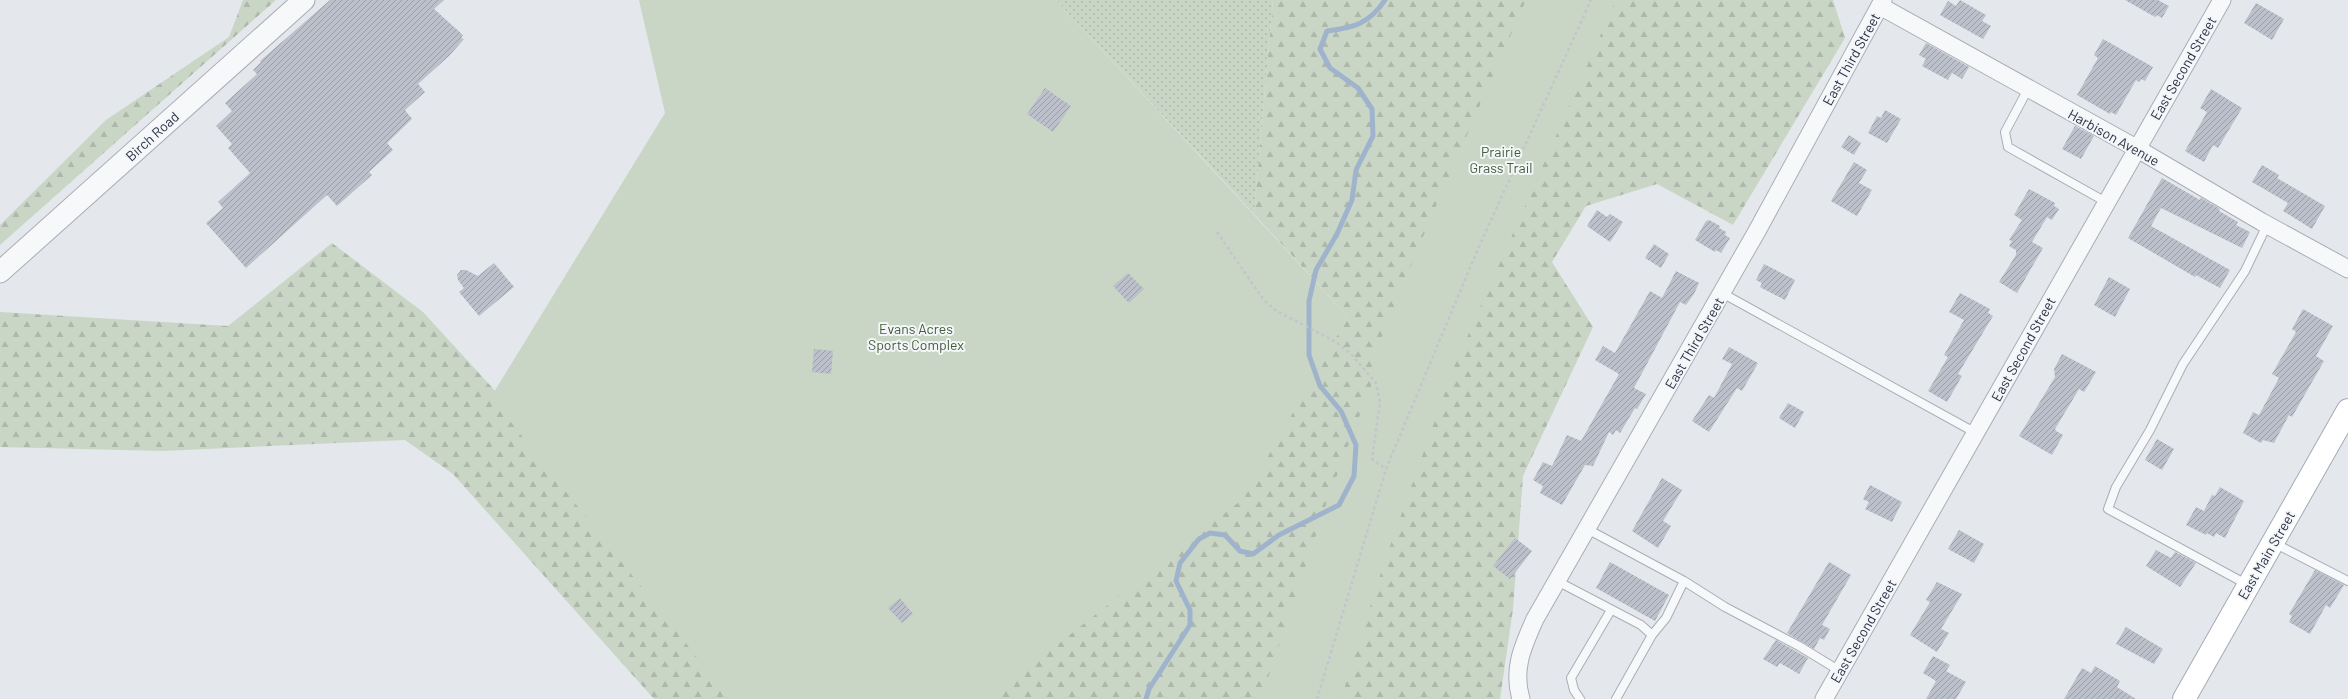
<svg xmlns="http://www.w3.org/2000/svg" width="2348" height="699" font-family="Barlow,sans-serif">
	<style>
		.grass { fill: url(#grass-dots) }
		.forest { fill: url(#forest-firs) }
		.green { fill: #c9d6c5 }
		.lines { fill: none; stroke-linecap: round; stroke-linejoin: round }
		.stream { stroke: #9fb4cc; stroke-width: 5 }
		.building { fill: url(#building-hatch) }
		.service-casing { stroke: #a9aeb7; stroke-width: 10 }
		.minor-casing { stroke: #a9aeb7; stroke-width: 19 }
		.tertiary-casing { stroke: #a9aeb7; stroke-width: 23 }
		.primary-casing { stroke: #a3abb8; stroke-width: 24 }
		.path { stroke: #c2c5cb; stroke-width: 2.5; stroke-dasharray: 3 3; stroke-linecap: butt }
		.service { stroke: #f7f8fa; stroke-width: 8 }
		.minor { stroke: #f7f8fa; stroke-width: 17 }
		.tertiary { stroke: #f7f8fa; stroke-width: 21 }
		.primary { stroke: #fff; stroke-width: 22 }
		.labels { text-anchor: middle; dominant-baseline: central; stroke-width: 4; stroke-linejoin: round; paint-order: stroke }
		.street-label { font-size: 14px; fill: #2b3445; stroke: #f4f6f9 }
		.park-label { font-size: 14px; fill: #3f6138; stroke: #f4f6f9 }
	</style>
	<defs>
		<pattern id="grass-dots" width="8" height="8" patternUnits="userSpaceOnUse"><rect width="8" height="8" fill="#c9d6c5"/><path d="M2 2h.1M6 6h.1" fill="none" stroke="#adb8ab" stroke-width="1.8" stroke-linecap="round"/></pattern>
		<pattern id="forest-firs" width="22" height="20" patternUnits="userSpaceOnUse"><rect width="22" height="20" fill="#c9d6c5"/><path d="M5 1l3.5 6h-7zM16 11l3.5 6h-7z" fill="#adb8ab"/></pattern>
		<pattern id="building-hatch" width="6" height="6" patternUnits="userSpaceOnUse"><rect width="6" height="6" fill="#bbc0ca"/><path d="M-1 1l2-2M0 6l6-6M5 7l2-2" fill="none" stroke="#989da6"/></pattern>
	</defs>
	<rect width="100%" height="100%" fill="#e4e7ec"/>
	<!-- grass -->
	<path class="grass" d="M1056 0H1273L1254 214Z"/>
	<!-- forest -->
	<path class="forest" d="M243 0H276L0 245V225L106 120 229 37Z
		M1273 0H1833L1845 38 1733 225 1657 184 1586 206 1552 262 1593 327 1523 476 1513 609 1500 699H955L1348 317 1254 214Z
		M332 243 423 312 777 699H654L453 474 405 440 162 451 0 447V312L228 326Z"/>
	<!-- green -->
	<path class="green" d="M639 0H1056L1348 317 1244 498 988 699H730L491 397 665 113Z
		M1526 0H1616L1454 367 1384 563 1341 699H1261L1328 499 1378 367 1372 361 1429 222Z"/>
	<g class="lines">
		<!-- stream -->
		<path class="stream" d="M1146 699 1149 689 1190 625V610L1176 581 1180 563 1199 539 1210 533 1225 535 1240 551 1253 554 1279 535 1339 505 1354 476 1356 445 1341 411 1320 386 1309 355V301L1316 270 1337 234 1352 200 1356 170 1373 136 1372 109 1358 88 1330 68 1320 49 1327 31C1354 28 1370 23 1385 0"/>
	</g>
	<!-- building -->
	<path class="building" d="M330 0H444L434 9 463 35 461 38 464 39 449 56 418 84 425 92 405 110 412 119 387 143 393 150 369 172 372 175 337 206 327 195 246 268 206 223 223 208 218 202 250 173 228 148 232 144 216 126 232 111 225 103 257 74 253 70 261 62 260 61Z
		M1960 0 1986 15 1982 21 1991 26 1983 39 1940 15 1948 1 1956 6Z
		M2125 0H2158L2169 6 2162 18 2157 15 2155 17Z
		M2256 3 2284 19 2272 40 2244 23Z
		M2103 39 2153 67 2145 81 2141 79 2139 82 2136 80 2116 115 2111 112 2110 114 2077 95 2098 58 2094 55Z
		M1926 43 1969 67 1962 79 1952 73 1948 80 1922 66 1926 59 1919 55Z
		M1045 88 1071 106 1053 132 1027 114Z
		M2211 89 2242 108 2218 148 2213 145 2204 162 2185 151 2207 112 2200 108Z
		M1885 110 1901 119 1887 143 1868 133 1877 116 1881 118Z
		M2075 126 2094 136 2081 159 2062 149Z
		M1849 135 1861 143 1854 155 1841 147Z
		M1854 162 1867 170 1859 183 1872 190 1857 216 1831 201Z
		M2262 165 2279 175 2277 178 2325 206 2312 229 2283 211 2288 203 2252 182Z
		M2162 178 2200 200 2201 198 2220 209 2219 211 2238 222 2236 225 2250 232 2242 248 2161 208 2151 226 2230 270 2220 288 2196 275 2195 277 2128 238Z
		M2029 189 2055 203 2054 206 2059 209 2052 220 2047 217 2032 242 2043 248 2017 293 1999 282 2016 255V250L2009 246 2012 241 2009 240 2022 220 2014 215Z
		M1597 210 1607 217 1610 214 1623 222 1610 242 1587 226Z
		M1709 220 1720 226 1719 228 1726 232 1725 235 1730 238 1721 253 1716 250 1715 252 1695 240 1706 221Z
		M1654 244 1669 254 1661 268 1645 258Z
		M494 263 514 287 479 316 459 292 464 288 458 280 457 275 461 270H466L478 276Z
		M1764 264 1795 280 1785 300 1760 287 1762 283 1756 280Z
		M1676 271 1699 283 1694 294 1686 305 1680 302 1634 388 1646 394 1637 409 1635 408 1620 433 1616 430 1613 435 1609 432 1593 466 1585 465 1562 505 1540 493 1543 486 1533 480 1543 462 1552 466 1567 435 1581 441 1619 374 1595 360 1603 346 1615 353 1650 291 1662 298Z
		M1128 273 1144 289 1129 303 1113 286Z
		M2109 277 2130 289 2115 317 2094 305Z
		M1960 293 1990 309 1988 313 1993 316 1958 374 1962 376 1947 402 1928 391 1948 357 1944 355 1964 320 1949 312Z
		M2303 309 2333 326 2316 356 2324 361 2292 417 2289 415 2274 443 2263 440 2261 443 2243 433 2253 412 2259 415 2279 378 2272 374 2296 332 2292 329Z
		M1729 347 1758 363 1742 391 1737 388 1709 432 1692 421 1709 395 1714 398 1732 364 1722 359Z
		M814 349 833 351 831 374 812 372Z
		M2062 354 2096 372 2084 392 2079 389 2055 429 2056 431 2063 435 2052 455 2019 436 2055 377 2054 369Z
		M1788 403 1804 412 1795 428 1779 418Z
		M2157 439 2174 449 2162 470 2145 460Z
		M1662 478 1682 490 1663 521 1671 526 1658 548 1632 531Z
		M1870 485 1902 502 1892 522 1865 509 1869 502 1863 499Z
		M2220 487 2244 501 2225 538 2216 533 2214 537 2207 533 2206 535 2186 525 2196 507 2204 511 2212 495 2215 496Z
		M1959 530 1984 544 1974 563 1948 549Z
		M1515 538 1532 551 1510 579 1493 566Z
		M2156 550 2171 558 2175 552 2196 563 2180 587 2146 566Z
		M1610 562 1669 595 1655 621 1596 588Z
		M1829 562 1851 575 1822 625 1830 629 1824 640 1820 638 1814 649 1787 633Z
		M2315 570 2344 585 2330 608 2326 605 2310 634 2289 622 2292 616 2289 614Z
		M1937 582 1962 594 1941 629 1949 633 1937 652 1910 635 1930 602 1926 600Z
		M900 598 913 614 902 623 888 608Z
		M2126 627 2163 649 2154 664 2116 644Z
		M1776 640 1808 658 1799 674 1780 663 1777 667 1763 659Z
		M1933 656 1950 665 1946 671 1966 682 1956 699H1926L1936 681 1923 673Z
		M2095 666 2120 681 2117 687 2136 699H2064L2082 668 2091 673Z"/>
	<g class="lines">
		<defs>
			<path id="service" d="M2028 89 2005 132 2008 147 2106 202
				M1722 293 1976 433
				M1587 529 1684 581 1725 607 1799 646 1840 671
				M2274 543 2348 581
				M1557 581 1641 625 1652 635
				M2248 585 2108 509 2116 487 2150 430 2183 364 2245 271 2267 225
				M1580 699 1574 690 1571 678 1611 610
				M1616 699 1652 635 1666 618 1684 581"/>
			<path id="minor" d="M1880 6 2136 148 2262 222 2348 269
				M1521 699C1512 669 1523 646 1535 619L1757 231 1883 0
				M1824 699 2222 0"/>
			<path id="tertiary" d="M0 272 304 0"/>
			<path id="primary" d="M2184 699 2348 410"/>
		</defs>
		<!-- service casing -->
		<use href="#service" class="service-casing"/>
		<!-- minor casing -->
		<use href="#minor" class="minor-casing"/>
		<!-- tertiary casing -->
		<use href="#tertiary" class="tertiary-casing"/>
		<!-- primary casing -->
		<use href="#primary" class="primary-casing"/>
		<!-- path -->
		<path class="path" d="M1217 232 1263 299 1275 310 1336 342 1351 354 1376 383 1380 402 1372 459 1386 469
			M1317 699 1386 469 1477 251 1591 0"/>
		<!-- service -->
		<use href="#service" class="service"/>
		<!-- minor -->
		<use href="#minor" class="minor"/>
		<!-- tertiary -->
		<use href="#tertiary" class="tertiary"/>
		<!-- primary -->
		<use href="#primary" class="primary"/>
	</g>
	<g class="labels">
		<!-- street labels -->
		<g class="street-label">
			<text transform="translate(1851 59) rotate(-61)">East Third Street</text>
			<text transform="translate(2183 68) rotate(-60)">East Second Street</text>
			<text transform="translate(152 136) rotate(-42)">Birch Road</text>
			<text transform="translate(2114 137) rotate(29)">Harbison Avenue</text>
			<text transform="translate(1694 343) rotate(-60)">East Third Street</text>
			<text transform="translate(2023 349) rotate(-61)">East Second Street</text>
			<text transform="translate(2266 555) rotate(-60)">East Main Street</text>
			<text transform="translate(1863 631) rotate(-60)">East Second Street</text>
		</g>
		<!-- park labels -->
		<g class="park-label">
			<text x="1501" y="151">Prairie<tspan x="1501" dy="16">Grass Trail</tspan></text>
			<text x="916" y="328">Evans Acres<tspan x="916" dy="16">Sports Complex</tspan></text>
		</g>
	</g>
</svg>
